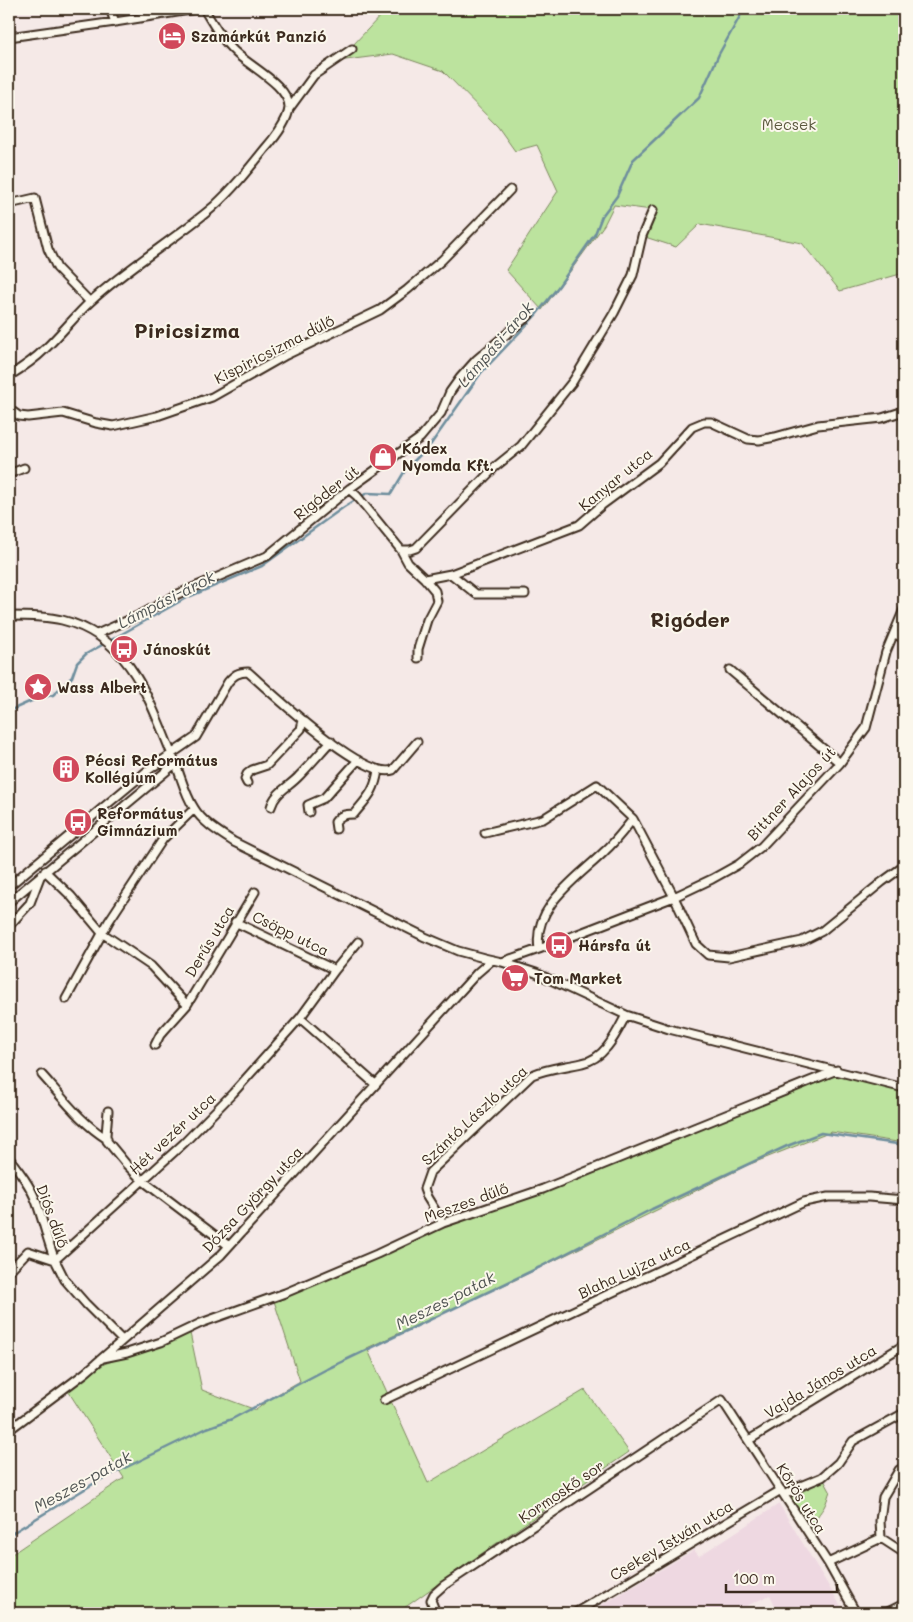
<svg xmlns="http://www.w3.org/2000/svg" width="913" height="1622" font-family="Mali,sans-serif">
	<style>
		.built { fill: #eed8e1 }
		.green { fill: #bce39e; stroke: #7c865e }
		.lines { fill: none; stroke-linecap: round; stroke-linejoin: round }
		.stream { stroke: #6e8e9d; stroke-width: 2.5 }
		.minor-casing { stroke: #3b2a1e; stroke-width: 11 }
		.minor { stroke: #fbf7ec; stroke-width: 7 }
		.labels { text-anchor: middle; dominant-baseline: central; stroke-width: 4; stroke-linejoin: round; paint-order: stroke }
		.poi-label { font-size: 15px; font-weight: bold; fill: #3b2a1e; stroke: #fbf7ec; text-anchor: start }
		.park-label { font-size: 15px; fill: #5b583e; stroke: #fbf7ec }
		.street-label { font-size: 15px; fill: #3b2a1e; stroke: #fbf7ec }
		.water-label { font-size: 16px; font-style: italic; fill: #505453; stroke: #fbf7ec }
		.district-label { font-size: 20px; font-weight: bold; fill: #3b2a1e; stroke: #fbf7ec }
	</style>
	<rect width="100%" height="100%" fill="#f5e9e7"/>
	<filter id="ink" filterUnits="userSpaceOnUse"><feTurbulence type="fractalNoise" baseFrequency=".02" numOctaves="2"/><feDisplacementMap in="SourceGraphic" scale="10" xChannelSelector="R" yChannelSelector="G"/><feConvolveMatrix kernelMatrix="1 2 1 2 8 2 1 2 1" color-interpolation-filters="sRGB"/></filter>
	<g filter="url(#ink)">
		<!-- built -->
		<path class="built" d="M779 1504 845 1613H779L770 1595 731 1613H606L602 1605 694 1550 699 1556Z"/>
		<!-- green -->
		<path class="green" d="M383 9H904V273L840 291 802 243 700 224 676 247 642 236 652 210 614 205 604 225 542 310 506 270 558 191 537 145 515 151 498 127 443 71 393 54 338 61 383 13Z
			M839 1073 904 1086V1143L831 1132 748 1165 515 1280 367 1348 428 1483 585 1390 629 1452 455 1572 397 1613H9V1556L124 1478 68 1391 104 1364 190 1333 202 1390 256 1410 271 1398 300 1381 274 1301 443 1223Z
			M824 1480 830 1491C828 1496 827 1502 824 1507 817 1518 813 1519 815 1534L811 1537 787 1500Z"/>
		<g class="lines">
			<!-- stream -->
			<path class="stream" d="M9 711 38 698 53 695 72 677 77 663 86 654 186 598 262 566 344 507 367 493 391 494 406 469 431 444 481 373 536 315 558 287 595 234 602 216 617 196 633 160 699 98 719 54 744 9
				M9 1535 98 1481 207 1428 232 1419 327 1369 540 1267 652 1209 787 1146 821 1133 904 1145"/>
			<defs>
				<path id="minor" d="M110 9 115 22
					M9 37 115 22 196 9
					M289 109 314 75 352 49
					M9 204 35 198 48 249 57 268 90 302
					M9 376C22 368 34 360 45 349 61 334 74 317 90 302 128 267 174 240 213 207 232 190 248 170 264 150 272 141 288 121 289 108 290 86 249 66 235 52 222 40 213 24 204 9
					M9 409 19 416 28 417 63 413 96 423 113 426 157 416 212 397 286 355 380 310 407 290 442 260 510 190
					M9 474 24 468
					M349 489 357 496 401 550H410L416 548 495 467 521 446 573 381 614 313 633 275 642 236 653 210
					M401 550 408 563 425 579 435 591 437 601 427 620 418 649V658
					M451 574 579 525 602 505 659 463 692 427 704 422H711L748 439 759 440 775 437 818 425 882 418 904 411
					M425 579 451 574 476 594H525
					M9 616C26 616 45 616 62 620 132 637 150 703 175 762 181 777 185 794 194 808 202 822 220 833 234 842L425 937 458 951 484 958 502 962 536 973 626 1015 669 1029 904 1088
					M894 633 904 639
					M97 634 142 614 178 594 267 556 349 489 420 438 441 413 450 392 460 378 476 360 529 315
					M730 670 840 763
					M247 783 245 779 247 774 252 770 267 765 301 729 303 720
					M271 807C275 792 289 787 299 776 310 765 320 753 331 741
					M309 812 308 805 324 798 358 760
					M633 819 674 897 696 944 708 955 729 957 802 941 822 931 882 882 904 866
					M336 829 335 822C340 815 345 814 354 814 367 798 375 792 378 770
					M485 833 543 819 597 785 633 819C624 830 615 842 605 851 578 878 532 906 539 949
					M45 871 71 896 102 933 151 966 187 1005
					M9 886 147 771 196 737 228 682C234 675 238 672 248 672 272 693 363 780 393 770L417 742
					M9 902 176 763
					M235 922 335 970
					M9 926 30 903 40 877
					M502 962 539 949 674 897 712 879 739 864 762 846 840 763 866 728 886 652 904 609
					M66 999 109 921 163 839 194 809
					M300 1018 375 1084
					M155 1045 160 1035 187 1005 255 892
					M42 1075C62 1097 81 1123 107 1139
					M108 1111 106 1135 107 1141 126 1164 142 1180 229 1246
					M9 1158C19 1171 30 1185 36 1201 43 1220 47 1240 55 1260L184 1143 233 1093 300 1018 335 970 358 942
					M443 1223 427 1197 424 1189 430 1172 532 1075C548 1068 565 1067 582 1063 605 1059 616 1034 626 1015
					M9 1271 28 1251 55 1260 65 1280 86 1304 122 1340
					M103 1358 127 1353 161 1342 201 1323 285 1293 377 1254 443 1223 543 1189 837 1070
					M384 1400 804 1202 828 1197H869L904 1200
					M9 1430 85 1373 221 1255 477 973 492 960
					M749 1440 904 1345
					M784 1495 798 1487 822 1477 838 1463 853 1441 904 1413
					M881 1538 880 1521 883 1497 899 1470 904 1467
					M828 1563 881 1538 904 1553
					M436 1613 431 1600 434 1594 443 1586 722 1400 828 1563 856 1613
					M575 1613 781 1490
					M886 1613 904 1604"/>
			</defs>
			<!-- minor casing -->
			<use href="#minor" class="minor-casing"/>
			<!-- minor -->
			<use href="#minor" class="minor"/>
		</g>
	</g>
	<!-- icons -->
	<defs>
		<symbol id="hotel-disc" viewBox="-11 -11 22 22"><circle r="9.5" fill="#d1495b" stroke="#fbf7ec"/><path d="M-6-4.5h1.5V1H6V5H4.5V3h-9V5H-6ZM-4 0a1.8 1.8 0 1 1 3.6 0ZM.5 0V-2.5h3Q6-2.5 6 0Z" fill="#fff"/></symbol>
		<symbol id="shop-disc" viewBox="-11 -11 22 22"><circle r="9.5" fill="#d1495b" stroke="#fbf7ec"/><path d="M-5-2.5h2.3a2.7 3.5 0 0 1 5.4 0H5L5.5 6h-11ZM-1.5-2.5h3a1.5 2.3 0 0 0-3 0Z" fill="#fff"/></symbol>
		<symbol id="bus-disc" viewBox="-11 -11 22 22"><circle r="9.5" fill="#d1495b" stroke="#fbf7ec"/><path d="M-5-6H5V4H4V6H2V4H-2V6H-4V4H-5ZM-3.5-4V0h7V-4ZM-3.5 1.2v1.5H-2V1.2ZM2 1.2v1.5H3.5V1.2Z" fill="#fff"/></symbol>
		<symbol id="sight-disc" viewBox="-11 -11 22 22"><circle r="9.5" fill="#d1495b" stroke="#fbf7ec"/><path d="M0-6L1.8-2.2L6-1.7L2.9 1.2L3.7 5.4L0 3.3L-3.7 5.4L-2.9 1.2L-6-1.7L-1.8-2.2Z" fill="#fff"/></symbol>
		<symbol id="building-disc" viewBox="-11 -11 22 22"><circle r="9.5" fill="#d1495b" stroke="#fbf7ec"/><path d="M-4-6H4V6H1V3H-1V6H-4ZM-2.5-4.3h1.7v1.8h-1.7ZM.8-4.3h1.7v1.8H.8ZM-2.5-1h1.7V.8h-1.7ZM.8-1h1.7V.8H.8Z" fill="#fff"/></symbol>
		<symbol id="supermarket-disc" viewBox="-11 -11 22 22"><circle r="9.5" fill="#d1495b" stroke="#fbf7ec"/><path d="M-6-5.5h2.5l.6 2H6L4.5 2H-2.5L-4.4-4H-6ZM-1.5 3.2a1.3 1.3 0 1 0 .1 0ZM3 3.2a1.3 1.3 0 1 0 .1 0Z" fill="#fff"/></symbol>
	</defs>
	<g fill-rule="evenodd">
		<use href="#hotel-disc" x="156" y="20" width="32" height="32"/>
		<use href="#shop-disc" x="367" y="441" width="32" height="32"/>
		<use href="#bus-disc" x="108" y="633" width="32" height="32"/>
		<use href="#sight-disc" x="22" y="671" width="32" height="32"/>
		<use href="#building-disc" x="50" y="753" width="32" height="32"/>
		<use href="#bus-disc" x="62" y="806" width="32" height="32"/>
		<use href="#bus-disc" x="543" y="929" width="32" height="32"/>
		<use href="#supermarket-disc" x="499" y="962" width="32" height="32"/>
	</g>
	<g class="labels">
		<!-- poi labels -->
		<g class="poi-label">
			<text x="191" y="36">Szamárkút Panzió</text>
			<text x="402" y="448">Kódex<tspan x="402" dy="17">Nyomda Kft.</tspan></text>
			<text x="143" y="649">Jánoskút</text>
			<text x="57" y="687">Wass Albert</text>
			<text x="85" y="760">Pécsi Református<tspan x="85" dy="17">Kollégium</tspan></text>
			<text x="97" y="813">Református<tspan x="97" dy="17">Gimnázium</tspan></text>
			<text x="578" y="945">Hársfa út</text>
			<text x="534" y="978">Tom Market</text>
		</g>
		<!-- park labels -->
		<g class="park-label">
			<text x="789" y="124">Mecsek</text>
		</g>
		<!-- street labels -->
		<g class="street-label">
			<text transform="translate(274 349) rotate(-27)">Kispiricsizma dűlő</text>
			<text transform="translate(615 479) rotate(-39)">Kanyar utca</text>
			<text transform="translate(326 492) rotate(-38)">Rigóder út</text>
			<text transform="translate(791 793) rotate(-47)">Bittner Alajos út</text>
			<text transform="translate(291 933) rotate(26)">Csöpp utca</text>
			<text transform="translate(209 941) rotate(-59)">Derűs utca</text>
			<text transform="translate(474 1115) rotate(-43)">Szántó László utca</text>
			<text transform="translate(172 1133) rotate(-43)">Hét vezér utca</text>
			<text transform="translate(252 1199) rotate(-47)">Dózsa György utca</text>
			<text transform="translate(466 1202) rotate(-20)">Meszes dűlő</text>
			<text transform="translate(53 1216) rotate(70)">Diós dűlő</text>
			<text transform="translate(634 1268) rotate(-25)">Blaha Lujza utca</text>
			<text transform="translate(820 1381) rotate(-31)">Vajda János utca</text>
			<text transform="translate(561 1491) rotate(-34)">Kormoskő sor</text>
			<text transform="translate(802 1498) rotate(58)">Kőrös utca</text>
			<text transform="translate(671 1540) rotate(-31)">Csekey István utca</text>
		</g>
		<!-- water labels -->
		<g class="water-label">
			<text transform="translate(495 344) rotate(-49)">Lámpási-árok</text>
			<text transform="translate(166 599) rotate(-27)">Lámpási-árok</text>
			<text transform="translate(445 1300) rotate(-27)">Meszes-patak</text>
			<text transform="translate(82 1481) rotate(-29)">Meszes-patak</text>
		</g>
		<!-- district labels -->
		<g class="district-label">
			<text x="187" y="330">Piricsizma</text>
			<text x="690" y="619">Rigóder</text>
		</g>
	</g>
	<!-- margin -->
	<rect width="913" height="1622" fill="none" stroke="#fbf7ec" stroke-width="30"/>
	<rect x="15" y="15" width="883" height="1592" fill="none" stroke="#3b2a1e" stroke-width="2" filter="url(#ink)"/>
	<!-- scale -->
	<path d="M726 1584v8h111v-8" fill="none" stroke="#3b2a1e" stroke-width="2.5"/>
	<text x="733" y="1584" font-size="15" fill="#3b2a1e" stroke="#fbf7ec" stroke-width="4" paint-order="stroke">100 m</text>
</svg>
